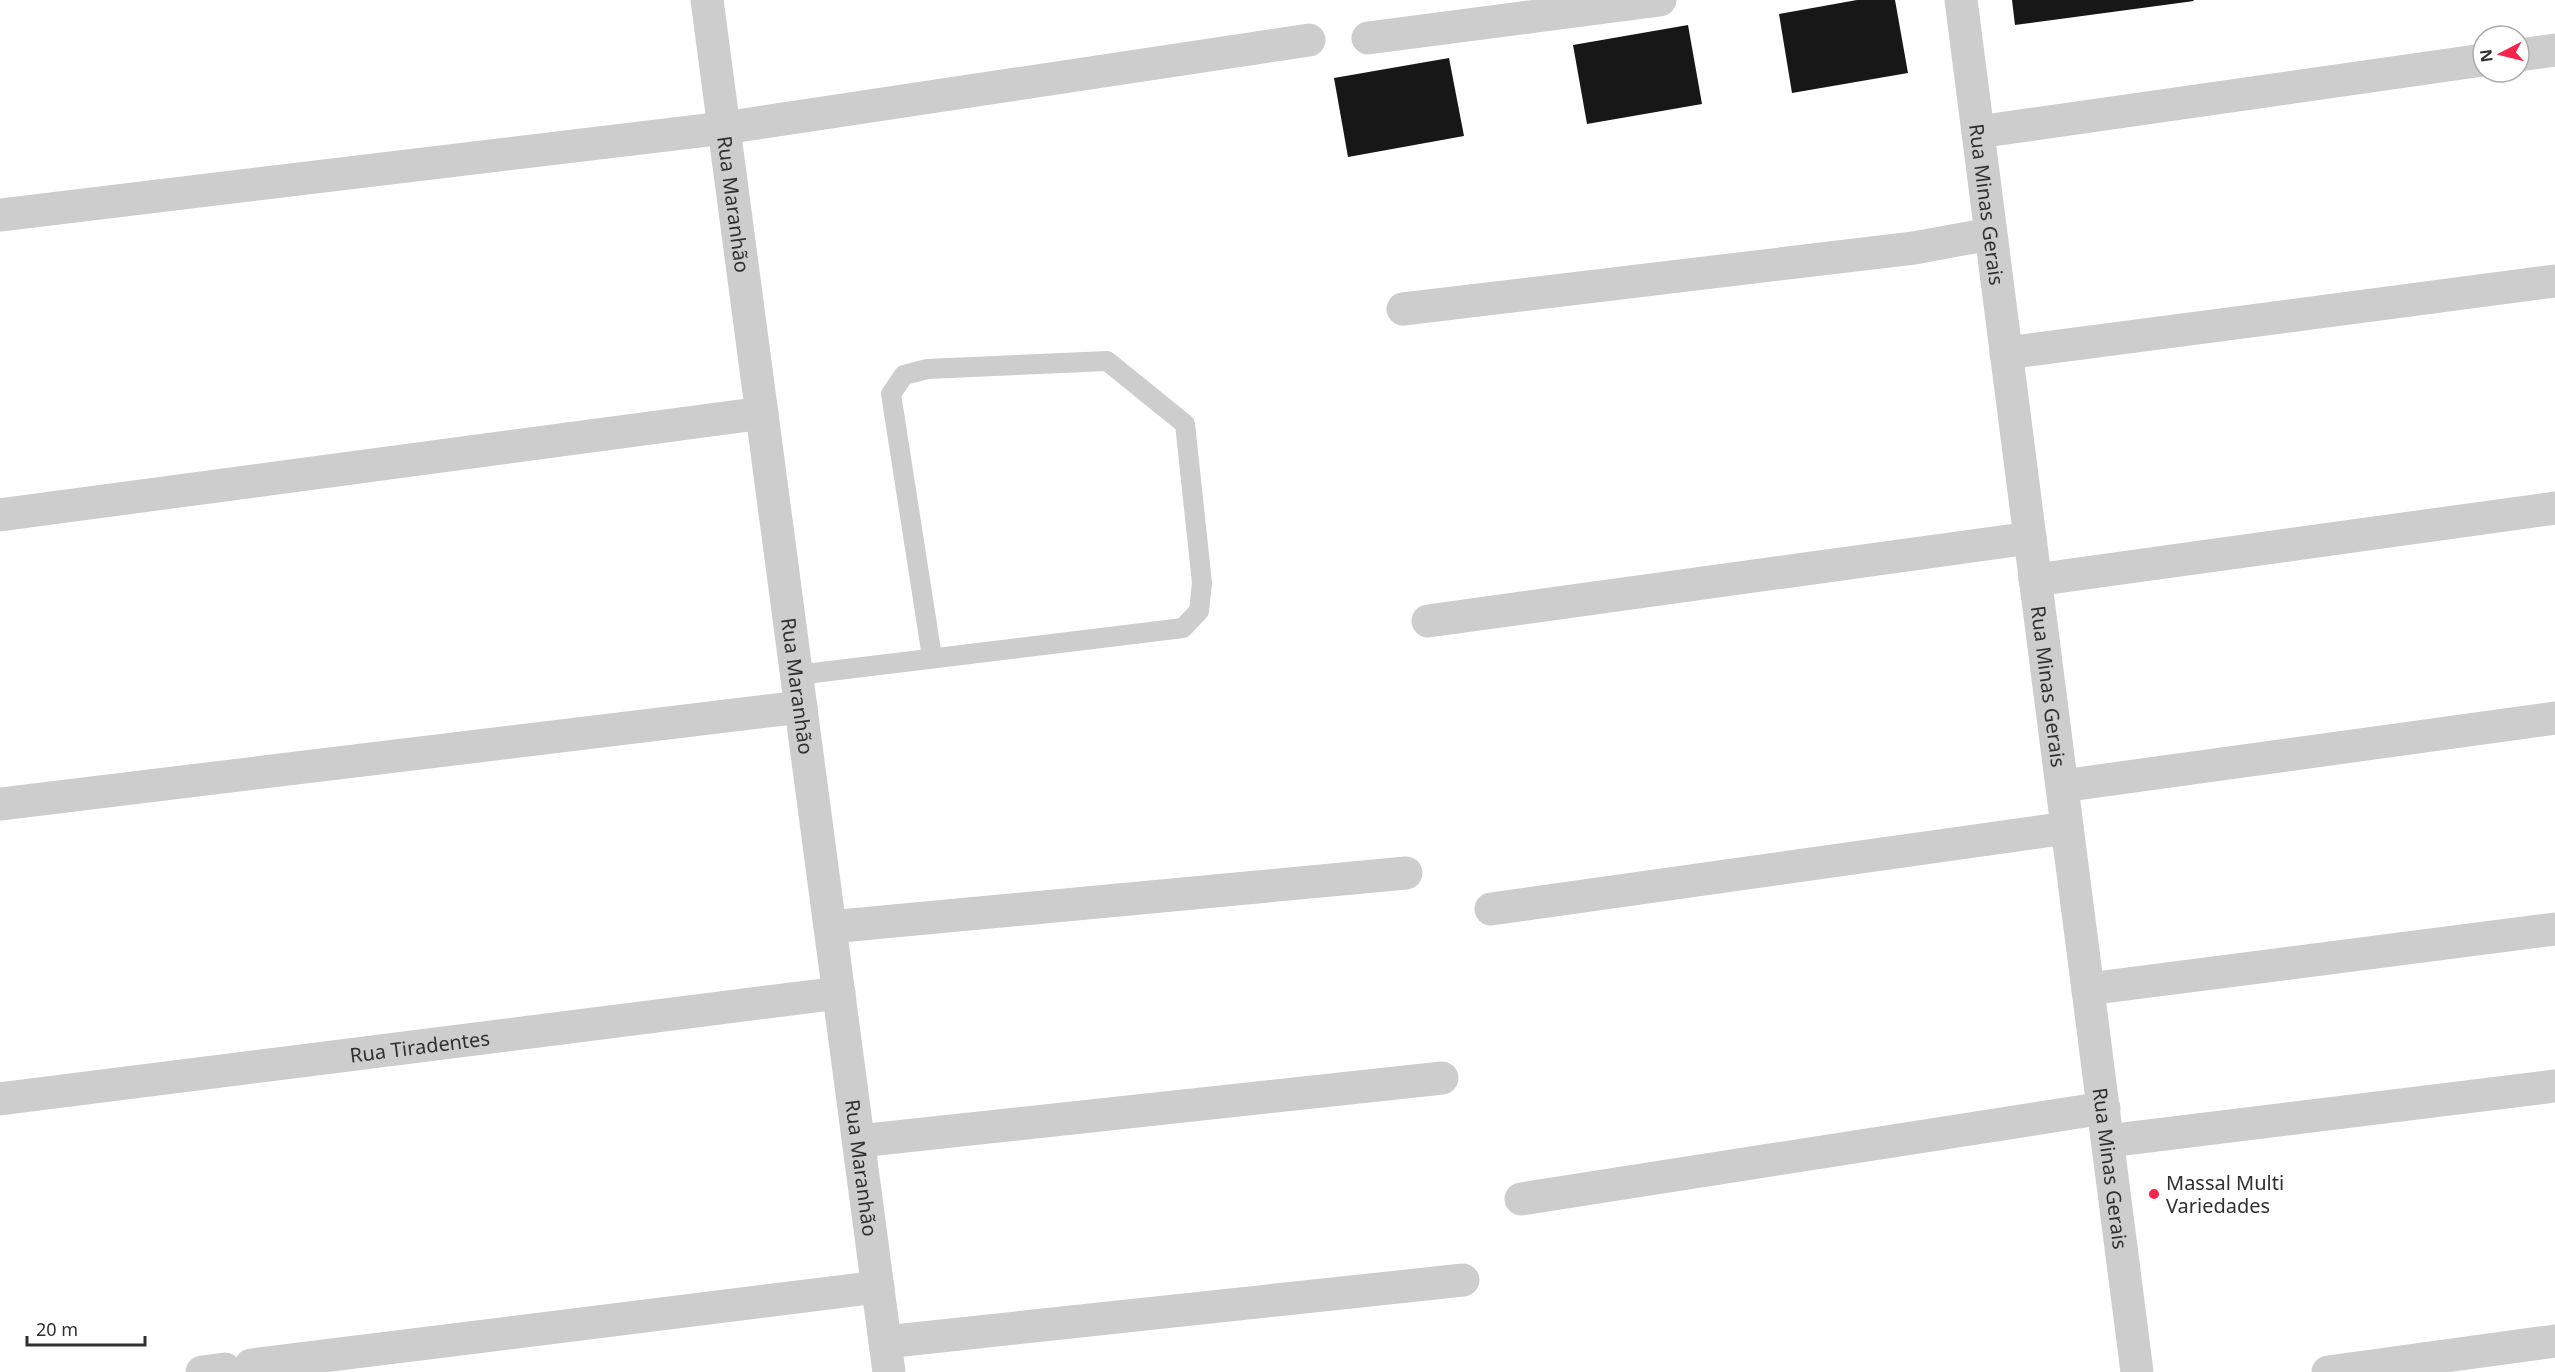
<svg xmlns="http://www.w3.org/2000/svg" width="2555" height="1372" font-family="'Noto Sans',sans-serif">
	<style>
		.building { fill: #171717 }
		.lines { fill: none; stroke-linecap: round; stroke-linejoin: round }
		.service { stroke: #cdcdcd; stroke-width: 20 }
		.minor { stroke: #cdcdcd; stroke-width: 33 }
		.poi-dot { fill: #f6234c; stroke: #fff; stroke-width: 2 }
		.labels { text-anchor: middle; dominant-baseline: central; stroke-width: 6; stroke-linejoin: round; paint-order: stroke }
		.street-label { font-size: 20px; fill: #303030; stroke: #fff }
		.poi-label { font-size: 20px; fill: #303030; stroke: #fff; text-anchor: start }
	</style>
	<rect width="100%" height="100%" fill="#fff"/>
	<!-- building -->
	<path class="building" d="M1857 0H1895L1908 73 1792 93 1779 14Z
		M2012 0H2193L2194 1 2015 25Z
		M1688 25 1702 104 1587 124 1573 45Z
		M1449 58 1464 136 1348 157 1334 78Z"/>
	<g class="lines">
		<!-- service -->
		<path class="service" d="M797 675 1183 628 1199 611 1202 583 1185 424 1107 361 927 369 904 375 891 394 932 657"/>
		<!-- minor -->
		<g class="minor">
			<path id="s1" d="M707 0 889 1372"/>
			<path id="s2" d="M1961 0 2137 1372"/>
			<path d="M1368 38 1660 0"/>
			<path d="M2519 55 2555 50"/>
			<path d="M1978 132 2483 60"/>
			<path d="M0 215 724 128 1309 40"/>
			<path d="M1403 309 1914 248 1990 234"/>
			<path d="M2006 353 2555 281"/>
			<path d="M0 515 762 413"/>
			<path d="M2035 580 2555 508"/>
			<path d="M1428 621 2030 538"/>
			<path d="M2062 786 2555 718"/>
			<path d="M0 804 801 707"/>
			<path d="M1491 909 2067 828"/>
			<path d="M830 927 1406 873"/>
			<path d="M2088 989 2555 929"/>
			<path id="s3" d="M0 1099 839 993"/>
			<path d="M859 1141 1442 1078"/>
			<path d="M2108 1141 2555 1086"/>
			<path d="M1521 1199 2104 1108"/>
			<path d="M885 1342 1463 1280"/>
			<path d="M251 1365 878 1287"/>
			<path d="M202 1372 225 1369"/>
			<path d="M2328 1372 2555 1341"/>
		</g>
	</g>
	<!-- markers -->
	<circle class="poi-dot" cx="2154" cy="1194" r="6"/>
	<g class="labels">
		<!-- street labels -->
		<g class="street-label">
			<text stroke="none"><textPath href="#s1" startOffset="206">Rua Maranhão</textPath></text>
			<text stroke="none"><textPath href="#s2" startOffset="206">Rua Minas Gerais</textPath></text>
			<text stroke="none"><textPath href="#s1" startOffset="692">Rua Maranhão</textPath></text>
			<text stroke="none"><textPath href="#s2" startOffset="692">Rua Minas Gerais</textPath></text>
			<text stroke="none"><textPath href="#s3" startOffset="423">Rua Tiradentes</textPath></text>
			<text stroke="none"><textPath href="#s1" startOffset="1178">Rua Maranhão</textPath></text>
			<text stroke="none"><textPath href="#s2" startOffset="1178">Rua Minas Gerais</textPath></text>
		</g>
		<!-- poi labels -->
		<g class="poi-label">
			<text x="2166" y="1182">Massal Multi<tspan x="2166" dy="23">Variedades</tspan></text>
		</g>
	</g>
	<!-- north arrow -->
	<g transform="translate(2501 54) rotate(263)"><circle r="28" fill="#ffffff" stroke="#acacac" stroke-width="1.5"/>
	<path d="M0-4.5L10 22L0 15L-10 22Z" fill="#f6234c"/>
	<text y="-9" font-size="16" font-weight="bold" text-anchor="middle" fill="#303030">N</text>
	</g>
	<!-- scale -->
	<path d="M27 1336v9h118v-9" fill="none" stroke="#303030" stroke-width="3"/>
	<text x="36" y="1336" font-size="18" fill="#303030" stroke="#ffffff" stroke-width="4.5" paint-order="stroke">20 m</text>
</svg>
